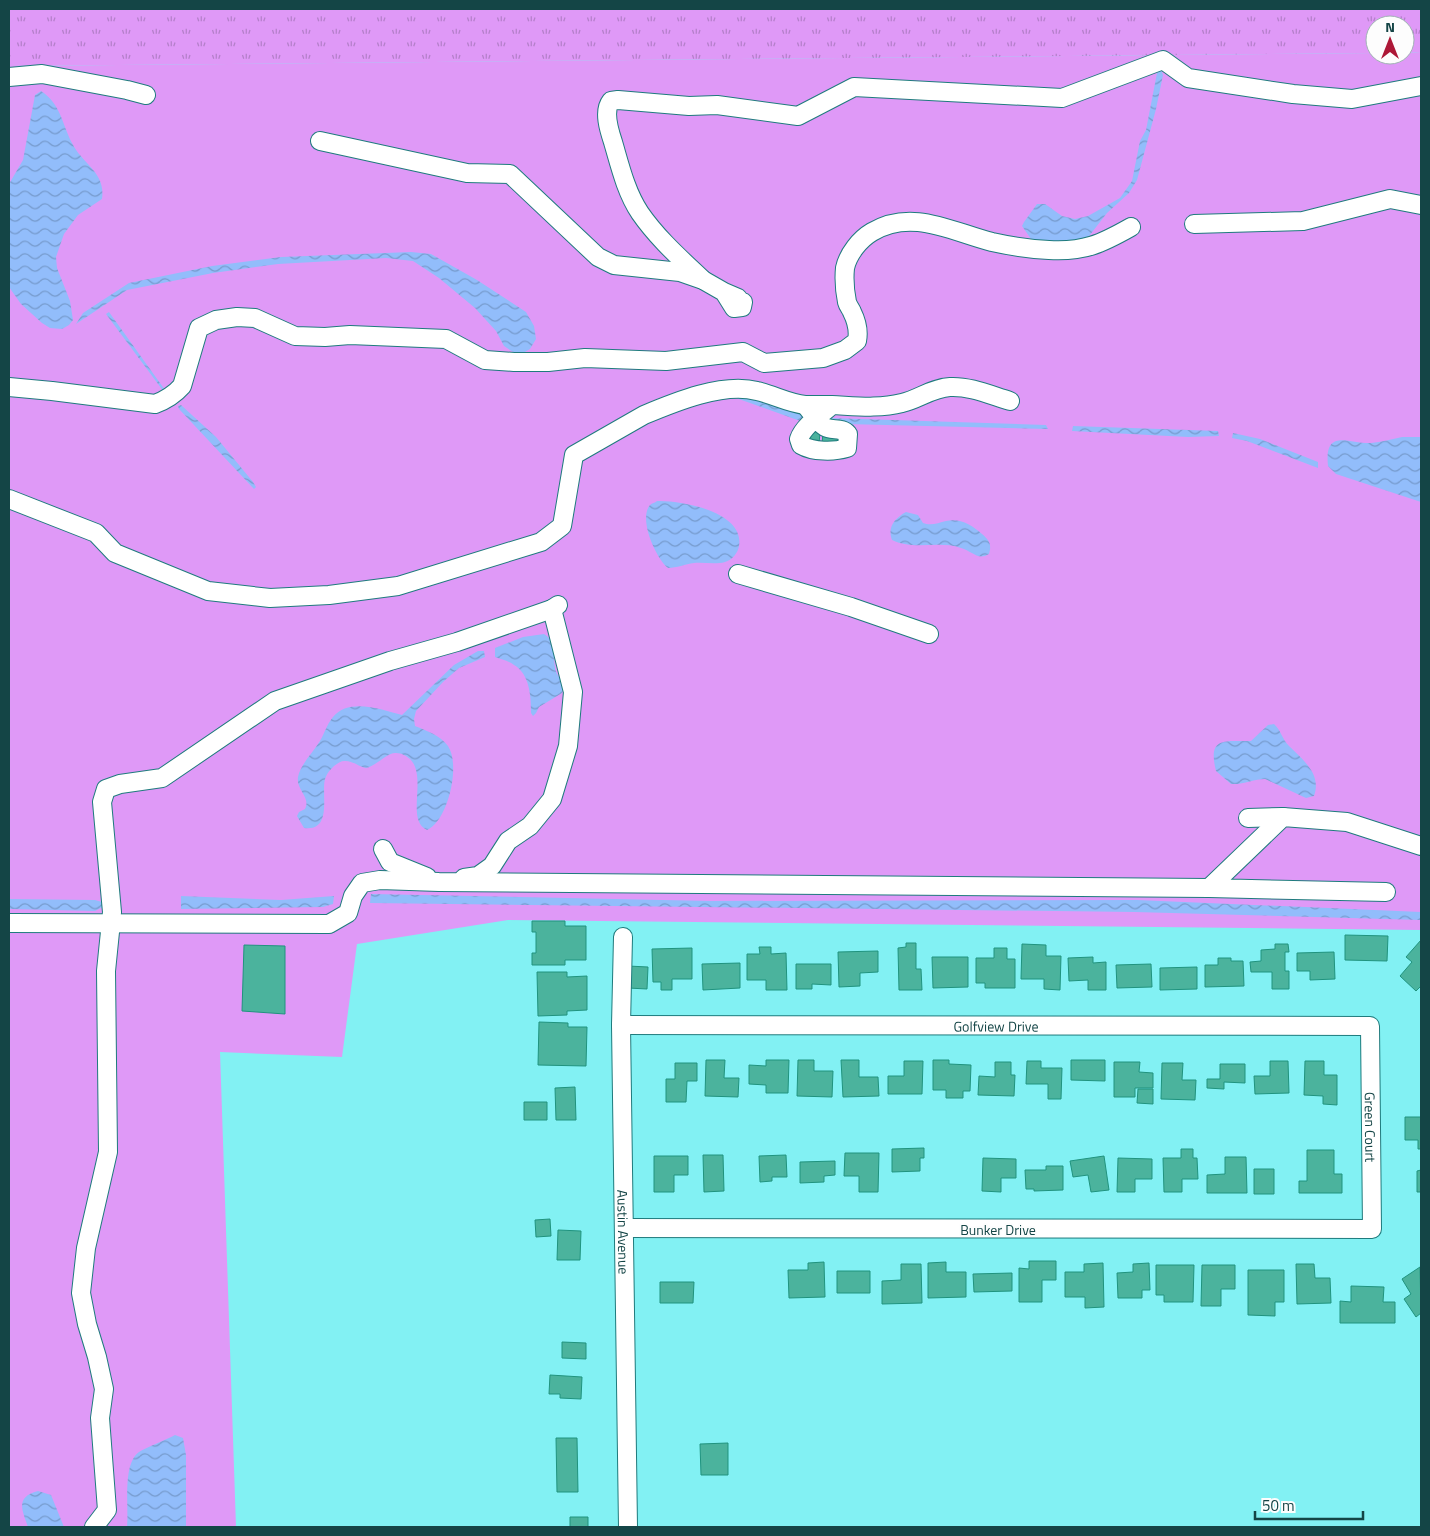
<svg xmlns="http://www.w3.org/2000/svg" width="1430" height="1536" font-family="'Titillium Web',sans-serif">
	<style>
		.green { fill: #df99f7 }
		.park { fill: url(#park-tufts) }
		.water { fill: url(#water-waves) }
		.building { fill: #4bb39d; stroke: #20937e }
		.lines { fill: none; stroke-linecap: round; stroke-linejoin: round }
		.minor-casing { stroke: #1f7b7d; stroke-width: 20 }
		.minor { stroke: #fff; stroke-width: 18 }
		.labels { text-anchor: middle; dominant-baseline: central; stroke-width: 4; stroke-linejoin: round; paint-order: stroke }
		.street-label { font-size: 14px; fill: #144546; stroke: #fdfdfd }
	</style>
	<defs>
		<pattern id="park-tufts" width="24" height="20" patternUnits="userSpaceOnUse" patternTransform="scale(1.25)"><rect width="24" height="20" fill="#df99f7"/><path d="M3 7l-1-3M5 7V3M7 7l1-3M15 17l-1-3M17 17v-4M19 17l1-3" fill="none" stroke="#b47fca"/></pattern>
		<pattern id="water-waves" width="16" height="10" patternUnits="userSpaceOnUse" patternTransform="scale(1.25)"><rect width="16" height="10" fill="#92bdfb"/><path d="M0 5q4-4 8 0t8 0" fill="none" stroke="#769bcd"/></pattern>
	</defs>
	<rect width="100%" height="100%" fill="#82f1f3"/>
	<!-- green -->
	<path class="green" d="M1421 52V930L508 920 357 944 342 1057 220 1052 236 1527H9V66L1375 53V55H1405V53Z"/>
	<!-- park -->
	<path class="park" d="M9 9H1421V52L1405 53V25H1375V53L9 66Z"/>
	<!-- water -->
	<path class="water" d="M1161 70 1163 75 1156 109 1137 180 1129 193 1107 213 1086 240 1039 242 1031 239 1022 226 1024 222 1037 204H1045L1062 216 1075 219 1088 216 1120 198 1132 181 1140 141 1146 130 1157 73Z
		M41 91C61 104 62 124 72 143 82 164 106 172 102 199L78 215 64 234 56 257 57 268 70 301 73 320 69 325 62 329 50 328 42 323 21 304 9 287V184L23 160 35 95Z
		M411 252 431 254 477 280 526 312 534 326 536 339 530 349 523 353 513 352 504 346 496 331 475 308 439 278 413 261 386 258 278 264 213 273 127 290 76 324 83 313 129 283 212 266 281 257Z
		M109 312 165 390 164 392 106 314Z
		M740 393 806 416 803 422 736 398V395Z
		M181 405 216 437 253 482 256 487 254 489 179 409 178 406Z
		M830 418 1046 425 1048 429 845 424 827 421Z
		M1073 426 1218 431 1219 436 1188 437 1072 431Z
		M1233 433 1260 439 1318 462V468L1247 441 1232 438Z
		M1402 437H1421V502L1336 474 1328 466C1324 427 1349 444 1371 443 1381 442 1392 439 1402 437Z
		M657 501C681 500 745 512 739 546 738 553 732 560 725 562 715 565 704 562 694 563 685 564 677 568 668 568 656 558 638 519 650 505 652 503 655 503 657 501Z
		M906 512 918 515 923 523C931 526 938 523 946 521 960 518 972 525 982 534 989 540 992 544 989 554 978 561 972 551 961 548 938 540 915 551 892 540 887 527 895 518 906 512Z
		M544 634C559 644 552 652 555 667 556 679 567 679 562 693L539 707 536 713 533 716 531 713C531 697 530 674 514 665 509 661 501 659 495 657V648L523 637Z
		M478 651H484L485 657 459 668 443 682 416 711 414 719 415 726C427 731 440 735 448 746 461 765 448 821 427 830 405 820 428 777 410 759 406 756 402 753 396 753 388 752 376 766 366 768 359 767 352 760 344 761 340 761 337 764 334 766 330 770 327 773 325 779 321 794 333 832 304 828L297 816 299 812 305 809C311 797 296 790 298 777 300 766 312 753 318 744 324 736 326 725 333 717 349 697 383 710 402 715L454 665Z
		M1274 724C1281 730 1282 739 1289 746 1303 760 1322 774 1314 796L1306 798 1265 779C1254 779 1243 785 1231 784L1216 771C1207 735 1226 742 1251 741L1268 725Z
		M371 894 710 901 1137 900 1421 912V920L1134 912 370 903Z
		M181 896 281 900 334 896 333 904 323 907 181 909Z
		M9 899 95 900 102 902 103 907 95 911 9 909Z
		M175 1435 183 1438 186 1455V1527H127C129 1508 122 1464 139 1452 147 1447 166 1440 175 1435Z
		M38 1491 51 1495 64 1527H28C22 1510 15 1497 38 1491Z"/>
	<!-- building -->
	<path class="building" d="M809 430 820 432 819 444 807 443Z
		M823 432 845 434 843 446 822 444Z
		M532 921H565V926H586V960H565V965H532V953H536V932H532Z
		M1345 935 1388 936 1387 961 1345 960Z
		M1421 940V986L1416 991 1400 976 1412 962 1406 957Z
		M906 943H916V969H921L922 990H899L898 948 906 947Z
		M1022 944 1046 945V956H1061L1060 990 1044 989V979H1021Z
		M1275 944H1288L1289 952H1285V971H1289V989H1272V972H1251L1250 962 1261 961V950L1275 949Z
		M244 945 285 946V1014L242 1011Z
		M759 947H771V954L786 953 787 990H766V980H747V954H760Z
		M692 948V979H672V990H661V982H653L652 949Z
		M994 948H1007V959H1015V988H985V983H976V958H994Z
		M878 951V972L860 973V986L839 987 838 952Z
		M1334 952 1335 979 1310 980V971H1297V953Z
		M932 957H968V987L933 988Z
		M1093 957V963L1106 962V990H1088V980L1069 981 1068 958Z
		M1218 958H1231V961H1243L1244 986 1205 987V965H1218Z
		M740 963V988L703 990 702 964Z
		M796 964H831V985L812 984V989H796Z
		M1151 964 1152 987 1117 988 1116 965Z
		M628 966 648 967 647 989 628 988Z
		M1197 967V989L1160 990V968Z
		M537 972H567V977L587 976V1010L567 1011V1015L538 1016Z
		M539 1022 568 1023V1027H587L586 1066 538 1065Z
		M706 1060H725L724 1078H739L738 1097 705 1096Z
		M766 1060H789L788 1093H766V1085L749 1084V1065L766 1066Z
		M798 1060H814V1071H833L832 1097 797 1096Z
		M841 1060H859V1077H878L879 1096 843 1097Z
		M933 1060H949V1064L971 1065 970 1091H963V1098H946V1090H933Z
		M1071 1060H1105V1081L1071 1080Z
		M904 1061H923L922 1094H888V1076H904Z
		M1027 1061H1041V1068H1062L1061 1099H1048V1084H1026Z
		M1270 1061H1288L1289 1093 1255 1094 1254 1076H1270Z
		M1305 1061H1324V1075H1337V1105L1323 1104V1096L1304 1095Z
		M995 1062H1011V1075H1015L1014 1096 978 1095 979 1076 995 1077Z
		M1114 1062H1140L1139 1072 1153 1073V1088H1135V1097H1114Z
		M675 1063H697V1081H687L686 1102H666V1079H675Z
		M1162 1063H1183L1182 1080H1196L1195 1100 1161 1099Z
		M1220 1064H1245V1083L1224 1082V1089L1207 1088V1079H1220Z
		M575 1087 576 1120H556L555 1088Z
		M1138 1089H1153V1104L1137 1103Z
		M524 1102H547V1120H524Z
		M1421 1108V1149H1418V1140H1405V1117H1421Z
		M924 1148V1158H920V1171L892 1172V1149Z
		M1181 1149H1193V1158H1197L1198 1179H1182V1192H1164L1163 1158H1181Z
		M1307 1150H1334V1174H1342V1193H1299V1181H1307Z
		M845 1153H879L878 1192H859V1176H844Z
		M703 1155H723L724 1191 704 1192Z
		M786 1155 787 1177H772V1181L760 1182 759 1156Z
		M654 1156H688V1175H674V1192H654Z
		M1104 1156 1109 1190 1091 1192 1088 1175 1073 1177 1070 1161Z
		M1225 1157H1246L1247 1193H1207V1175L1225 1174Z
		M983 1158 1016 1159V1178H1001V1192L982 1191Z
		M1118 1158 1152 1159V1179H1135V1192H1117Z
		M835 1161V1175L824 1176V1182L800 1183V1162Z
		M1046 1166H1063V1190L1034 1191V1189H1026L1025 1170H1046Z
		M1254 1169H1274V1194H1254Z
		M1421 1170V1192H1417V1171Z
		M550 1219 551 1236 536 1237 535 1220Z
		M558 1230 581 1231 580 1260H557Z
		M1029 1261H1056V1280H1042V1302H1019V1268L1029 1269Z
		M824 1262 825 1297 789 1298 788 1270H808V1263Z
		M946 1262V1272H966V1297L928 1298V1263Z
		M1103 1263 1104 1307 1085 1308V1297H1065V1272H1084V1264Z
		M1149 1263 1150 1290H1142V1298H1118L1117 1273 1133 1272V1264Z
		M901 1264H921L922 1303 882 1304V1281L901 1280Z
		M1296 1264H1314L1315 1278H1330L1331 1303 1297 1304Z
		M1156 1265H1194L1193 1302H1164V1295H1156Z
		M1202 1265H1235V1289H1221V1306H1201Z
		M1420 1267 1421 1313 1416 1317 1404 1299 1411 1294 1402 1279Z
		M1248 1270H1284V1302H1275V1316L1248 1315Z
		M837 1271H870V1293H837Z
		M1012 1273V1291L974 1292 973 1274Z
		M660 1282H694L693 1303H660Z
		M1351 1286 1384 1287 1383 1302H1395V1323H1340V1301L1351 1302Z
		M562 1342 586 1343V1359L562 1358Z
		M550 1375 582 1377 581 1399 560 1398V1394H549Z
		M556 1438H577L578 1492H557Z
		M728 1443V1475H701L700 1444Z
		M570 1517H588V1527H570Z"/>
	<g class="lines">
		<defs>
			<g id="minor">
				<path d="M9 77 42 74 127 90 146 95"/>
				<path d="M320 141 467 173 510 174 598 257 614 265 680 272 703 280 724 292 734 308 742 307 743 302 736 301 738 298 724 292"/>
				<path d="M1194 224 1303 221 1390 199 1421 205"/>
				<path d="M703 280C681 259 658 239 640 213 626 192 620 166 613 142 609 130 603 111 611 101L618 100 689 106 717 105 798 116 854 87 1062 98 1163 60 1188 78 1293 94 1352 99 1421 86"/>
				<path d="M9 387 52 391 155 404C166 400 174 395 182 386L199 328 216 320 237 317 255 318 295 336 325 337 350 335 446 339 485 360 514 362H548L585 358 666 361 743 352 764 363 823 358 845 350 857 341C859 331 857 322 852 312 851 309 848 306 847 302 845 292 844 278 845 268 848 254 860 239 872 232 912 208 952 232 992 242 1010 246 1030 249 1049 250 1084 252 1101 244 1131 227"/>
				<path d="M832 405H805C811 412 818 423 825 427 832 431 842 427 848 434L847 448C834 452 813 452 801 445L799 439C804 425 821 415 832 405 855 406 879 409 902 403 919 399 932 388 950 387 970 386 990 395 1010 401"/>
				<path d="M9 499 96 533 115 553 208 591 270 598 329 595 398 586 541 542 562 526 574 455 644 415C675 402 723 382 757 391 774 395 788 403 805 405"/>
				<path d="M738 574 851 607 929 634"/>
				<path d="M1248 818 1283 817"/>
				<path d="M383 849 390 862 427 877"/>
				<path d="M464 878 478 876 492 866 508 841 530 826 552 799 568 746 573 692 552 609 558 605"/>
				<path d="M1386 892 1209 888 1283 817 1347 822 1421 846"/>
				<path d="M9 923 329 924 348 913 353 896 362 883 380 880 439 882 1209 888"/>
				<path id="s1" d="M623 937 621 1025 628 1527"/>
				<path id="s2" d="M621 1025 1370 1026 1372 1229 624 1228"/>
				<path d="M94 1527 107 1510 100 1418 104 1389 97 1357 87 1324 81 1293 86 1248 108 1152 106 971 112 912 102 802 106 789 120 784 162 778 275 701 390 661 457 642 552 609"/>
			</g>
		</defs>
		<!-- minor casing -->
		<use href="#minor" class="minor-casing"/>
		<!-- minor -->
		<use href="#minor" class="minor"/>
	</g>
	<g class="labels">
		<!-- street labels -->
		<g class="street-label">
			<text stroke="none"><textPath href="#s2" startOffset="375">Golfview Drive</textPath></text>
			<text stroke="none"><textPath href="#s2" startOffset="850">Green Court</textPath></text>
			<text x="998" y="1229">Bunker Drive</text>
			<text stroke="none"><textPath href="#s1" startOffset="295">Austin Avenue</textPath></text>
		</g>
	</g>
	<!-- border -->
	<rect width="1430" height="1536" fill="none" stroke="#144546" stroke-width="20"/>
	<!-- north arrow -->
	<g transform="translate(1390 40)"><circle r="24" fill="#fdfdfd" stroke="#a0b3b4"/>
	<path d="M0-4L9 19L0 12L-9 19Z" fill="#ad1837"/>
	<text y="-8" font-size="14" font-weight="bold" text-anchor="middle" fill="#144546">N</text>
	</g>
	<!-- scale -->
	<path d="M1255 1511v8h108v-8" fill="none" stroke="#144546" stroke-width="2.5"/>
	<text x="1262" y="1511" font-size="15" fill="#144546" stroke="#fdfdfd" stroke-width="4" paint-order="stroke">50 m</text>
</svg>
